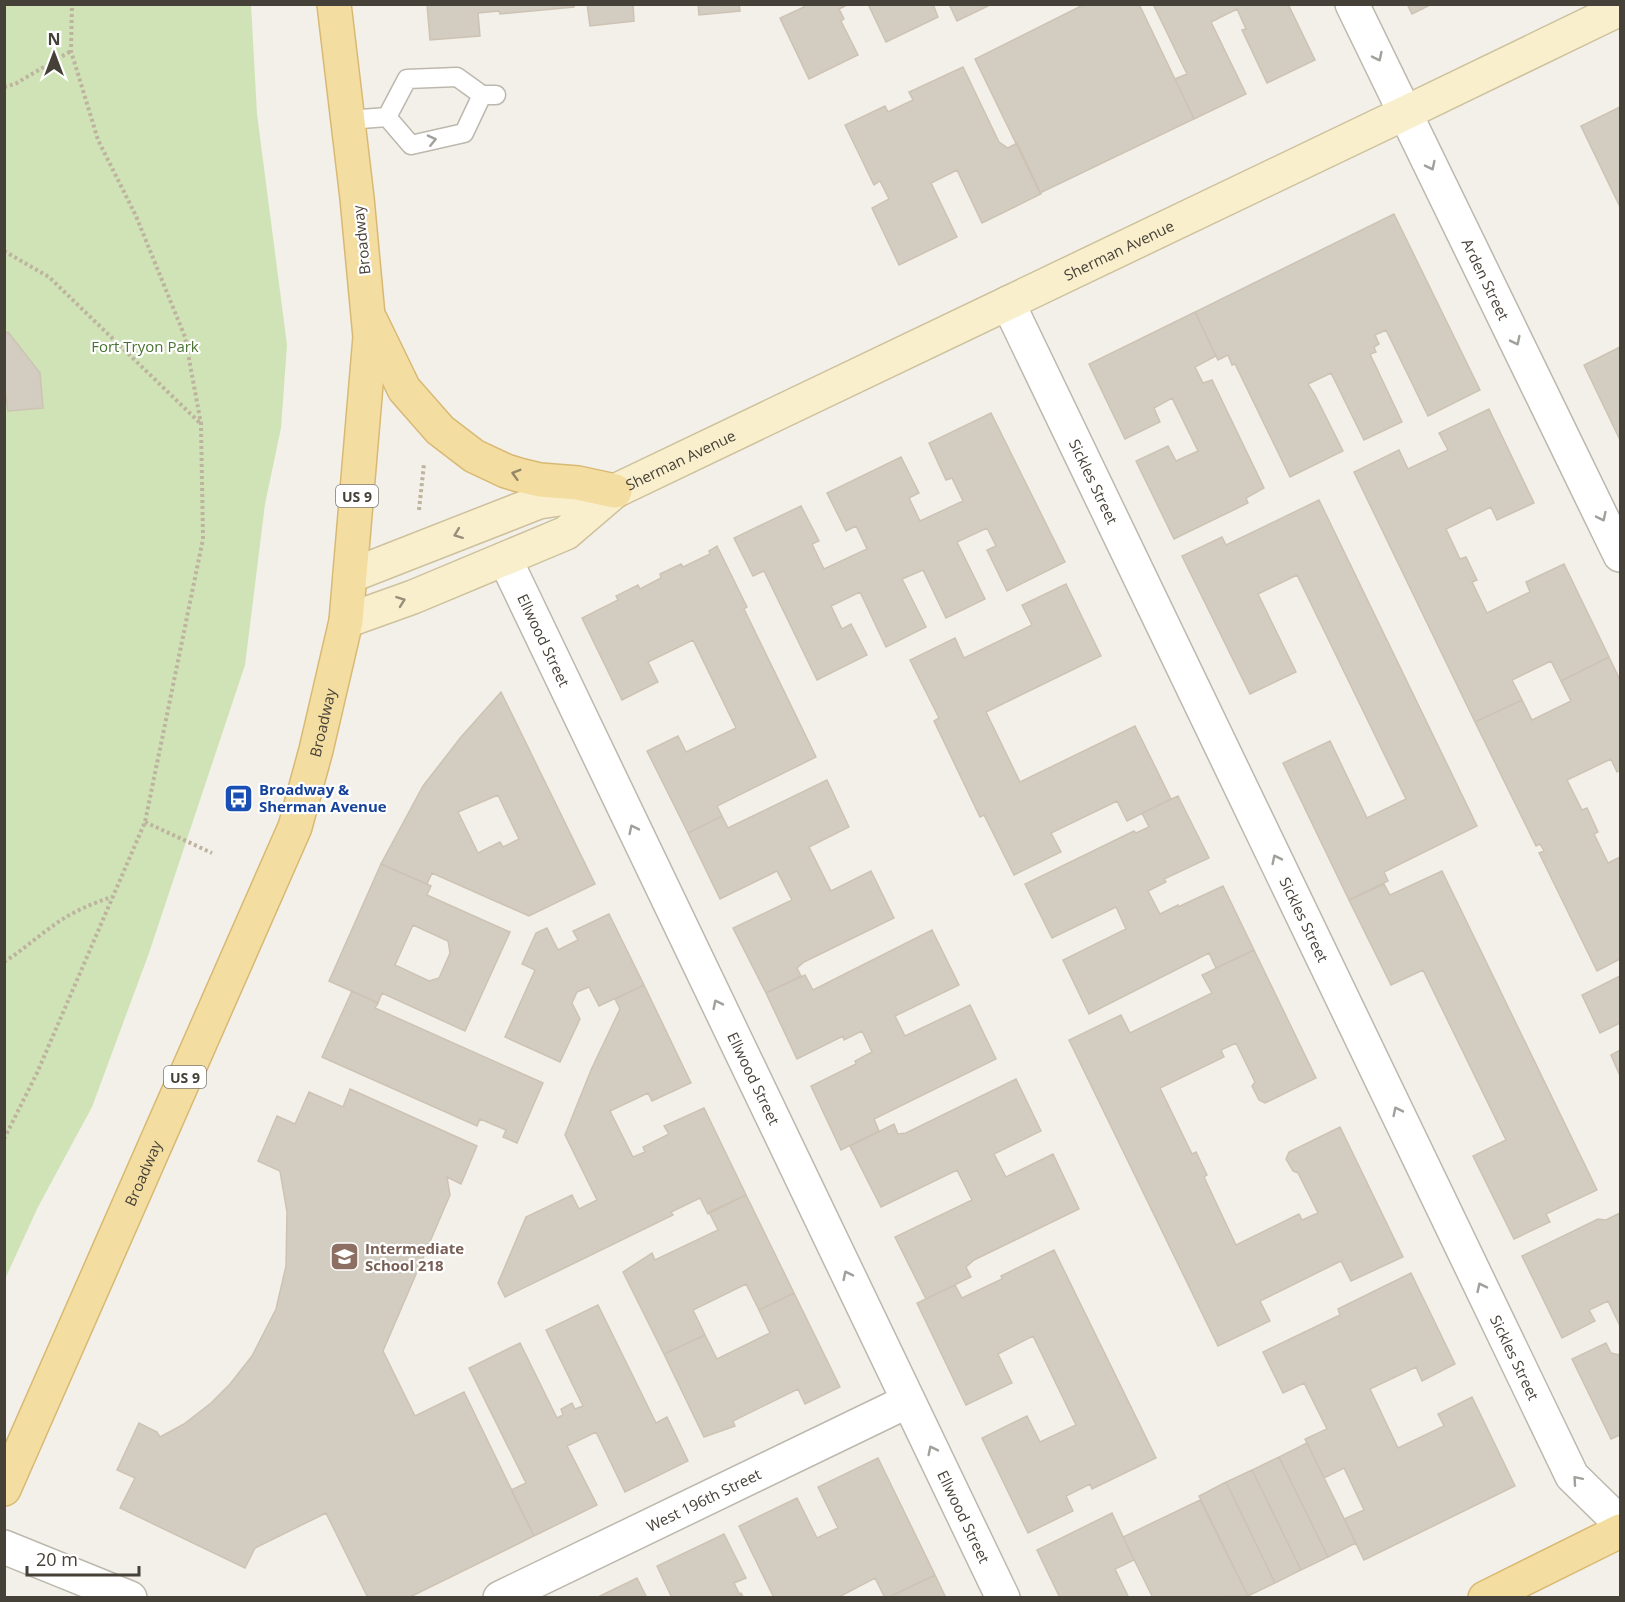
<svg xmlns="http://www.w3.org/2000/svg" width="1625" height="1602" font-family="'Open Sans',sans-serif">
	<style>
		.green { fill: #cfe3b6 }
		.building { fill: #d3ccc0; stroke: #cdc3b4; stroke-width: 1.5; fill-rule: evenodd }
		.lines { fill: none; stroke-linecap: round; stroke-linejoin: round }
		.lane-casing { stroke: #bdb8ad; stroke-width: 21 }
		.street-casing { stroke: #bdb8ad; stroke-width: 36 }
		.secondary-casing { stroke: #cec19d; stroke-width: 36 }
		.primary-casing { stroke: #d8b973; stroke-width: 36 }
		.path { stroke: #beb39f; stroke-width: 4; stroke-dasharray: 3 3; stroke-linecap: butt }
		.lane { stroke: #fff; stroke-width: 18 }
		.street { stroke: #fff; stroke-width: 33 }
		.secondary { stroke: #f9efcd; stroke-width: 33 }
		.primary { stroke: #f4dda1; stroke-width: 33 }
		.oneway { stroke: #a2a09c }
		.oneway2 { stroke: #948767 }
		.oneway3 { stroke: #978f7b }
		.labels { text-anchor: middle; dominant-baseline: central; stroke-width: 4.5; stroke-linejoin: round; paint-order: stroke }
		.shield { fill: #fff; stroke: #7e7a74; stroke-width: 1.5 }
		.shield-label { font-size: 14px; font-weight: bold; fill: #464138 }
		.street-label { font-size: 15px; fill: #464138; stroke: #fff }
		.park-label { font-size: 15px; fill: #4a7231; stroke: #fff }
		.transit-label { font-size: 15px; font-weight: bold; fill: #164399; stroke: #fff; text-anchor: start }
		.education-label { font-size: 15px; font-weight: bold; fill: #785e54; stroke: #fff; text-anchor: start }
	</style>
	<rect width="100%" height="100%" fill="#f3f0e9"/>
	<!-- green -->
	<path class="green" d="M5 5H251L257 114 287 345 281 428 265 504 245 665 149 953 92 1107 38 1207 5 1279Z"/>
	<!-- building -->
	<path class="building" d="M427 4H574V7L500 14 499 11 478 13 480 36 430 40Z
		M587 4H633L634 21 590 26Z
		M698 4H739L740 11 699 15Z
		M803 4H849L839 9 844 19 841 21 858 55 809 79 780 18 804 7Z
		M868 4H933L938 17 886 42Z
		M949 4H992L957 21Z
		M1139 4 1194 119 1040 193 975 59 1085 4Z
		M1153 4H1288L1315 60 1267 83 1242 30 1246 29 1237 9 1211 22 1246 94 1194 119 1175 79 1187 74Z
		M1407 4H1432L1412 14Z
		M963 67 999 142 1008 148 1017 143 1041 194 982 223 957 170 931 183 957 237 899 265 872 208 889 199 880 181 874 185 845 125 885 106 888 112 913 100 909 92Z
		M1620 107V207L1581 126Z
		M1394 214 1480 390 1428 416 1386 330 1375 335 1379 344 1374 347 1376 352 1370 354 1402 422 1364 440 1331 373 1308 384 1315 395 1343 451 1290 477 1235 364 1232 365 1228 355 1218 360 1195 312Z
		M1195 312 1216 356 1195 367 1203 383 1212 380 1264 488 1246 498 1248 503 1174 539 1136 461 1168 446 1176 461 1198 451 1172 398 1154 408 1160 422 1125 439 1089 364Z
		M8 332 40 373 43 408 8 411 4 383V334Z
		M1620 347V440L1584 365Z
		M1489 409 1534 503 1497 520 1491 507 1446 529 1460 559 1466 557 1477 580 1472 582 1487 613 1530 592 1526 582 1564 564 1609 657 1561 681 1551 661 1512 680 1522 700 1475 722 1354 472 1399 450 1408 469 1448 450 1439 433Z
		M991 413 1065 562 1007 591 987 550 996 546 987 528 957 542 985 599 946 618 923 570 902 579 926 627 886 647 860 592 831 606 842 629 851 624 867 655 817 680 764 571 753 576 734 538 801 506 819 541 812 544 824 569 867 549 856 526 846 531 827 493 901 457 919 493 909 498 920 521 963 501 952 478 946 480 929 443Z
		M1319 500 1477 826 1384 872 1388 881 1349 900 1283 763 1330 741 1367 818 1406 799 1297 575 1258 594 1296 672 1250 694 1182 556 1222 537 1226 545Z
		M717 546 747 607 744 609 816 757 717 806 722 816 688 833 647 751 678 736 686 752 736 728 693 640 648 662 658 682 622 700 582 618 618 600 616 596 638 585 640 589 661 578 660 574 681 564 683 567 710 554 709 551Z
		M1066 584 1101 656 986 712 1020 782 1135 726 1171 799 1127 821 1117 801 1051 833 1061 852 1014 875 984 815 980 817 934 721 939 718 910 660 955 638 964 658 1032 625 1022 605Z
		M1609 657 1620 680V770L1617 772 1611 759 1567 780 1582 810 1587 808 1598 832 1594 834 1608 863 1620 857V959L1597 971 1539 853 1544 851 1540 844 1536 846 1475 722 1522 700 1532 720 1565 704 1571 701 1561 681Z
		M501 692 595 884 529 916 432 873 427 884 381 864 423 786 461 737ZM498 795 519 839 503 847 500 842 478 853 458 812Z
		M827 780 849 827 809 847 831 891 871 871 894 918 804 962 797 968 801 976 766 993 733 928 792 900 777 871 720 899 688 833 722 816 728 828Z
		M1178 796 1209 858 1164 879 1166 882 1148 891 1160 914 1178 905V907L1223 886 1254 950 1216 968 1209 953 1089 1014 1063 960 1126 929 1116 907 1052 938 1025 884 1134 831 1136 833 1149 827 1142 813Z
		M381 864 431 886 427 895 510 932 465 1031 382 993 378 1003 329 981ZM413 925 448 941 450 953 439 978 429 981 395 965Z
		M1442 871 1597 1190 1546 1214 1550 1222 1514 1239 1473 1156 1506 1140 1423 970 1391 985 1349 900 1384 884 1390 895Z
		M609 914 644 985 599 1006 589 987 577 992 572 1003 580 1019 560 1062 505 1037 535 970 522 964 536 933 547 928 558 950 578 940 573 931Z
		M932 930 959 985 895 1016 905 1036 970 1005 996 1059 874 1119 879 1131 841 1150 811 1086 856 1064 855 1061 872 1052 862 1031 844 1040 843 1036 797 1059 766 993 805 975 813 990Z
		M1254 950 1316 1078 1265 1103 1259 1100 1252 1086 1255 1082 1236 1043 1221 1050 1224 1057 1160 1088 1192 1154 1196 1152 1207 1175 1204 1177 1236 1245 1299 1214 1302 1220 1318 1213 1298 1173 1293 1171 1286 1159 1289 1152 1340 1127 1403 1257 1351 1281 1341 1261 1260 1301 1270 1321 1218 1346 1069 1040 1121 1015 1130 1033 1212 993 1202 975Z
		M1620 976V1023L1600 1033 1582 995Z
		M644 985 691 1083 652 1101 648 1093 610 1111 633 1157 645 1152 643 1147 669 1134 664 1126 704 1108 746 1195 708 1214 700 1198 671 1212 673 1215 505 1297 498 1283 526 1217 572 1195 579 1209 597 1200 565 1135 591 1070 620 1009 615 999Z
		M352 991 378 1003 375 1008 543 1083 517 1143 503 1137 506 1130 480 1119 477 1126 322 1057Z
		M1620 1050V1076L1611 1055Z
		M1016 1079 1041 1131 994 1154 1006 1177 1053 1154 1079 1209 974 1260 966 1267 971 1277 926 1299 895 1237 972 1200 957 1170 881 1207 850 1146 894 1124 898 1134 906 1133Z
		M350 1089 477 1146 461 1184 447 1177 450 1195 383 1351 415 1416 464 1392 534 1536 408 1598H368L326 1513 255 1548 245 1568 120 1508 135 1478 117 1470 139 1423 157 1432 160 1437 184 1424 211 1403 230 1384 252 1356 276 1309 286 1266 287 1212 280 1171 258 1161 277 1116 295 1124 309 1092 343 1107Z
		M746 1195 794 1293 759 1310 746 1284 693 1310 705 1335 664 1354 623 1272 652 1253 655 1260 718 1230 709 1212Z
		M1620 1213V1326L1608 1301 1589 1310 1595 1321 1562 1338 1522 1256 1598 1219 1606 1220Z
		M1054 1250 1156 1458 1092 1489 1090 1484 1066 1496 1073 1511 1028 1533 982 1438 1027 1416 1040 1442 1076 1425 1033 1336 998 1354 1012 1383 966 1405 917 1303 955 1285 962 1298 1002 1279 1001 1276Z
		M1411 1273 1455 1364 1422 1381 1416 1367 1370 1389 1398 1448 1444 1426 1438 1414 1472 1397 1515 1486 1364 1560 1344 1519 1364 1510 1344 1468 1324 1478 1305 1439 1327 1429 1304 1383 1283 1393 1263 1352 1340 1315 1338 1309Z
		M794 1293 840 1387 805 1404 798 1389 733 1421 735 1426 704 1437 664 1354 705 1335 717 1359 770 1333 759 1310Z
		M598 1305 656 1423 667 1417 688 1461 625 1492 596 1432 567 1446 597 1505 534 1536 511 1490 526 1483 469 1368 520 1343 557 1418 563 1415 561 1409 572 1403 575 1409 583 1406 546 1330Z
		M1606 1343 1611 1353 1620 1355V1435L1611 1439 1572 1359Z
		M1307 1443 1356 1543 1328 1557 1279 1457Z
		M1279 1457 1328 1557 1301 1570 1252 1470Z
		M878 1458 935 1575 887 1598H885L875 1578 837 1598H774L739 1526 797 1498 817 1538 838 1528 818 1487Z
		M1252 1470 1301 1570 1275 1583 1226 1482Z
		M1226 1482 1275 1583 1248 1596 1199 1496Z
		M1200 1500 1248 1596 1153 1598 1123 1537Z
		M1112 1513 1134 1560 1115 1569 1129 1598H1060L1037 1550Z
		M724 1534 746 1578 734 1583 740 1595 741 1593 744 1598H672L657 1566Z
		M935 1575 946 1598H887Z
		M637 1578 647 1598H596Z"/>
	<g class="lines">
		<defs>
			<path id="lane" d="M387 117 407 79 457 77 482 95H496
				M387 117 411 145 464 133 482 95
				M348 120 387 117"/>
			<g id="street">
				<path id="s1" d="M1352 4 1620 555"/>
				<path id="s2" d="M1008 303 1572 1476 1620 1523"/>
				<path id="s3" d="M505 559 1003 1598"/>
				<path d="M4 1547 130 1598"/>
				<path id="s4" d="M500 1598 908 1401"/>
			</g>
			<g id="secondary">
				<path d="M350 576 539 502 607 492"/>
				<path id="s5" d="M346 621 413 597 566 533 615 491 1405 113 1620 9"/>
			</g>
			<g id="primary">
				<path d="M371 321 404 389 440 430 474 456 506 471 519 475 540 480 578 483 615 491"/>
				<path id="s6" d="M4 1489 295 827 316 750 346 621 370 337 357 198 334 4"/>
				<path d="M1485 1598 1620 1531"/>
			</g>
		</defs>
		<!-- lane casing -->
		<use href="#lane" class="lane-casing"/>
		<!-- street casing -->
		<use href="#street" class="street-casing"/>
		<!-- secondary casing -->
		<use href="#secondary" class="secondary-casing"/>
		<!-- primary casing -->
		<use href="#primary" class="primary-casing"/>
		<!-- path -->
		<path class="path" d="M4 87 15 84 71 51
			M4 251 49 277 201 424
			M419 510 424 464
			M145 822 212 853
			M4 962C23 950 39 935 57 923 74 911 93 903 112 897
			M4 1139 37 1073 145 822 203 539 201 424 185 337 136 216 98 140 71 51 72 4"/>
		<!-- lane -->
		<use href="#lane" class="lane"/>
		<!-- street -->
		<use href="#street" class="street"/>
		<!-- secondary -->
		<use href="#secondary" class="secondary"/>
		<!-- primary -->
		<use href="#primary" class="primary"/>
	</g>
	<!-- one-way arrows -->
	<defs><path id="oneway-chevron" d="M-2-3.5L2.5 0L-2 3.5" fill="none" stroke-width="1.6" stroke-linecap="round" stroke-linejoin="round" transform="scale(1.5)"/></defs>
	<g class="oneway">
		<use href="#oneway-chevron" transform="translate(1378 57) rotate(64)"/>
		<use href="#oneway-chevron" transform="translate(432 140) rotate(-13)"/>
		<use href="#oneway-chevron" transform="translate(1431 166) rotate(64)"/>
		<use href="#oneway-chevron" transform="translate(1516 341) rotate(64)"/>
		<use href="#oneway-chevron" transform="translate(1602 517) rotate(64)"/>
		<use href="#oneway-chevron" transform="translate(633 829) rotate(-116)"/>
		<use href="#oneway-chevron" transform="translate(1276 859) rotate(-116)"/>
		<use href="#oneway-chevron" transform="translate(717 1004) rotate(-116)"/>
		<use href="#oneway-chevron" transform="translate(1397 1111) rotate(-116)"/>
		<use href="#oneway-chevron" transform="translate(847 1275) rotate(-116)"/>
		<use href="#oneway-chevron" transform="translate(1481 1287) rotate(-116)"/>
		<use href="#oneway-chevron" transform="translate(932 1450) rotate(-116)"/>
		<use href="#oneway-chevron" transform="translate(1577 1480) rotate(-131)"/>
	</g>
	<use class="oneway2" href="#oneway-chevron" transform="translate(516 474) rotate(-164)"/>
	<g class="oneway3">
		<use href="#oneway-chevron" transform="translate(458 534) rotate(159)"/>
		<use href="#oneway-chevron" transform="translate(401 601) rotate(-20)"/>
	</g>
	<!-- icons -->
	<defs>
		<symbol id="bus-square" viewBox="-11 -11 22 22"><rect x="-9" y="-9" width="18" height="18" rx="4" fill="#1a4fb4" stroke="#fff"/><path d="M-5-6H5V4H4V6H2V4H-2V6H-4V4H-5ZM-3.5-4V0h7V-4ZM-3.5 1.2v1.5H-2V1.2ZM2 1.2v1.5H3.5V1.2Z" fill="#fff"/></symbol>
		<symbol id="school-square" viewBox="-11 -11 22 22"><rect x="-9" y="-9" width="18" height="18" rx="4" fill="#8d6e63" stroke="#fff"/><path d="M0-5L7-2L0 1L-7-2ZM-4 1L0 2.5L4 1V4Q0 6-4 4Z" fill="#fff"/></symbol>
	</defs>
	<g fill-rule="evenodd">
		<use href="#bus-square" x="222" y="782" width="33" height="33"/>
		<use href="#school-square" x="328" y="1240" width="33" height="33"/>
	</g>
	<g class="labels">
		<!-- shield labels -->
		<g class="shield">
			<rect x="336" y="485" width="42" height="22" rx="4.5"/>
			<rect x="164" y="1066" width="42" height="22" rx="4.5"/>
		</g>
		<g class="shield-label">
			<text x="357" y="496">US 9</text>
			<text x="185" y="1077">US 9</text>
		</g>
		<!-- street labels -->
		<g class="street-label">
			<text transform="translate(361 240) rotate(-96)">Broadway</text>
			<text stroke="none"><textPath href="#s5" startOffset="860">Sherman Avenue</textPath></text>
			<text stroke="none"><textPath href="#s1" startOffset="306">Arden Street</textPath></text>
			<text stroke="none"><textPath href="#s5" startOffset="374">Sherman Avenue</textPath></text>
			<text stroke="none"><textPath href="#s2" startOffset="198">Sickles Street</textPath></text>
			<text stroke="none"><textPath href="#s3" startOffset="90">Ellwood Street</textPath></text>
			<text stroke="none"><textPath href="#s6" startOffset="831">Broadway</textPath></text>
			<text stroke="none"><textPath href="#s2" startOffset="684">Sickles Street</textPath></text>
			<text stroke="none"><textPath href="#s3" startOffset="576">Ellwood Street</textPath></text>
			<text stroke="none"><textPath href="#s6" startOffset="345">Broadway</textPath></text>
			<text stroke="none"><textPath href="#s2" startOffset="1170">Sickles Street</textPath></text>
			<text stroke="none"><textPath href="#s4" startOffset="226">West 196th Street</textPath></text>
			<text stroke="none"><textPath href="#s3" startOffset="1062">Ellwood Street</textPath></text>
		</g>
		<!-- park labels -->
		<g class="park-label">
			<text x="145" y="346">Fort Tryon Park</text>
		</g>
		<!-- transit labels -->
		<g class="transit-label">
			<text x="259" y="789">Broadway &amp;<tspan x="259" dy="17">Sherman Avenue</tspan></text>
		</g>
		<!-- education labels -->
		<g class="education-label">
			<text x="365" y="1248">Intermediate<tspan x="365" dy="17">School 218</tspan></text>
		</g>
	</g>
	<!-- border -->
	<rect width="1625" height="1602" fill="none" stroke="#464138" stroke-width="12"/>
	<!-- north arrow -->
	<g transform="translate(54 54)" stroke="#ffffff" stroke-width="4.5" paint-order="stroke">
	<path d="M0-4.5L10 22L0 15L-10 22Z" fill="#464138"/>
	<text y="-9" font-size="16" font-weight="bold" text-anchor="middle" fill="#464138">N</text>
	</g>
	<!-- scale -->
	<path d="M27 1566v9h112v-9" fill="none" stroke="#464138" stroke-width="3"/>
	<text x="36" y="1566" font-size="18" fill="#464138" stroke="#ffffff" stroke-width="4.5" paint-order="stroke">20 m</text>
</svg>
